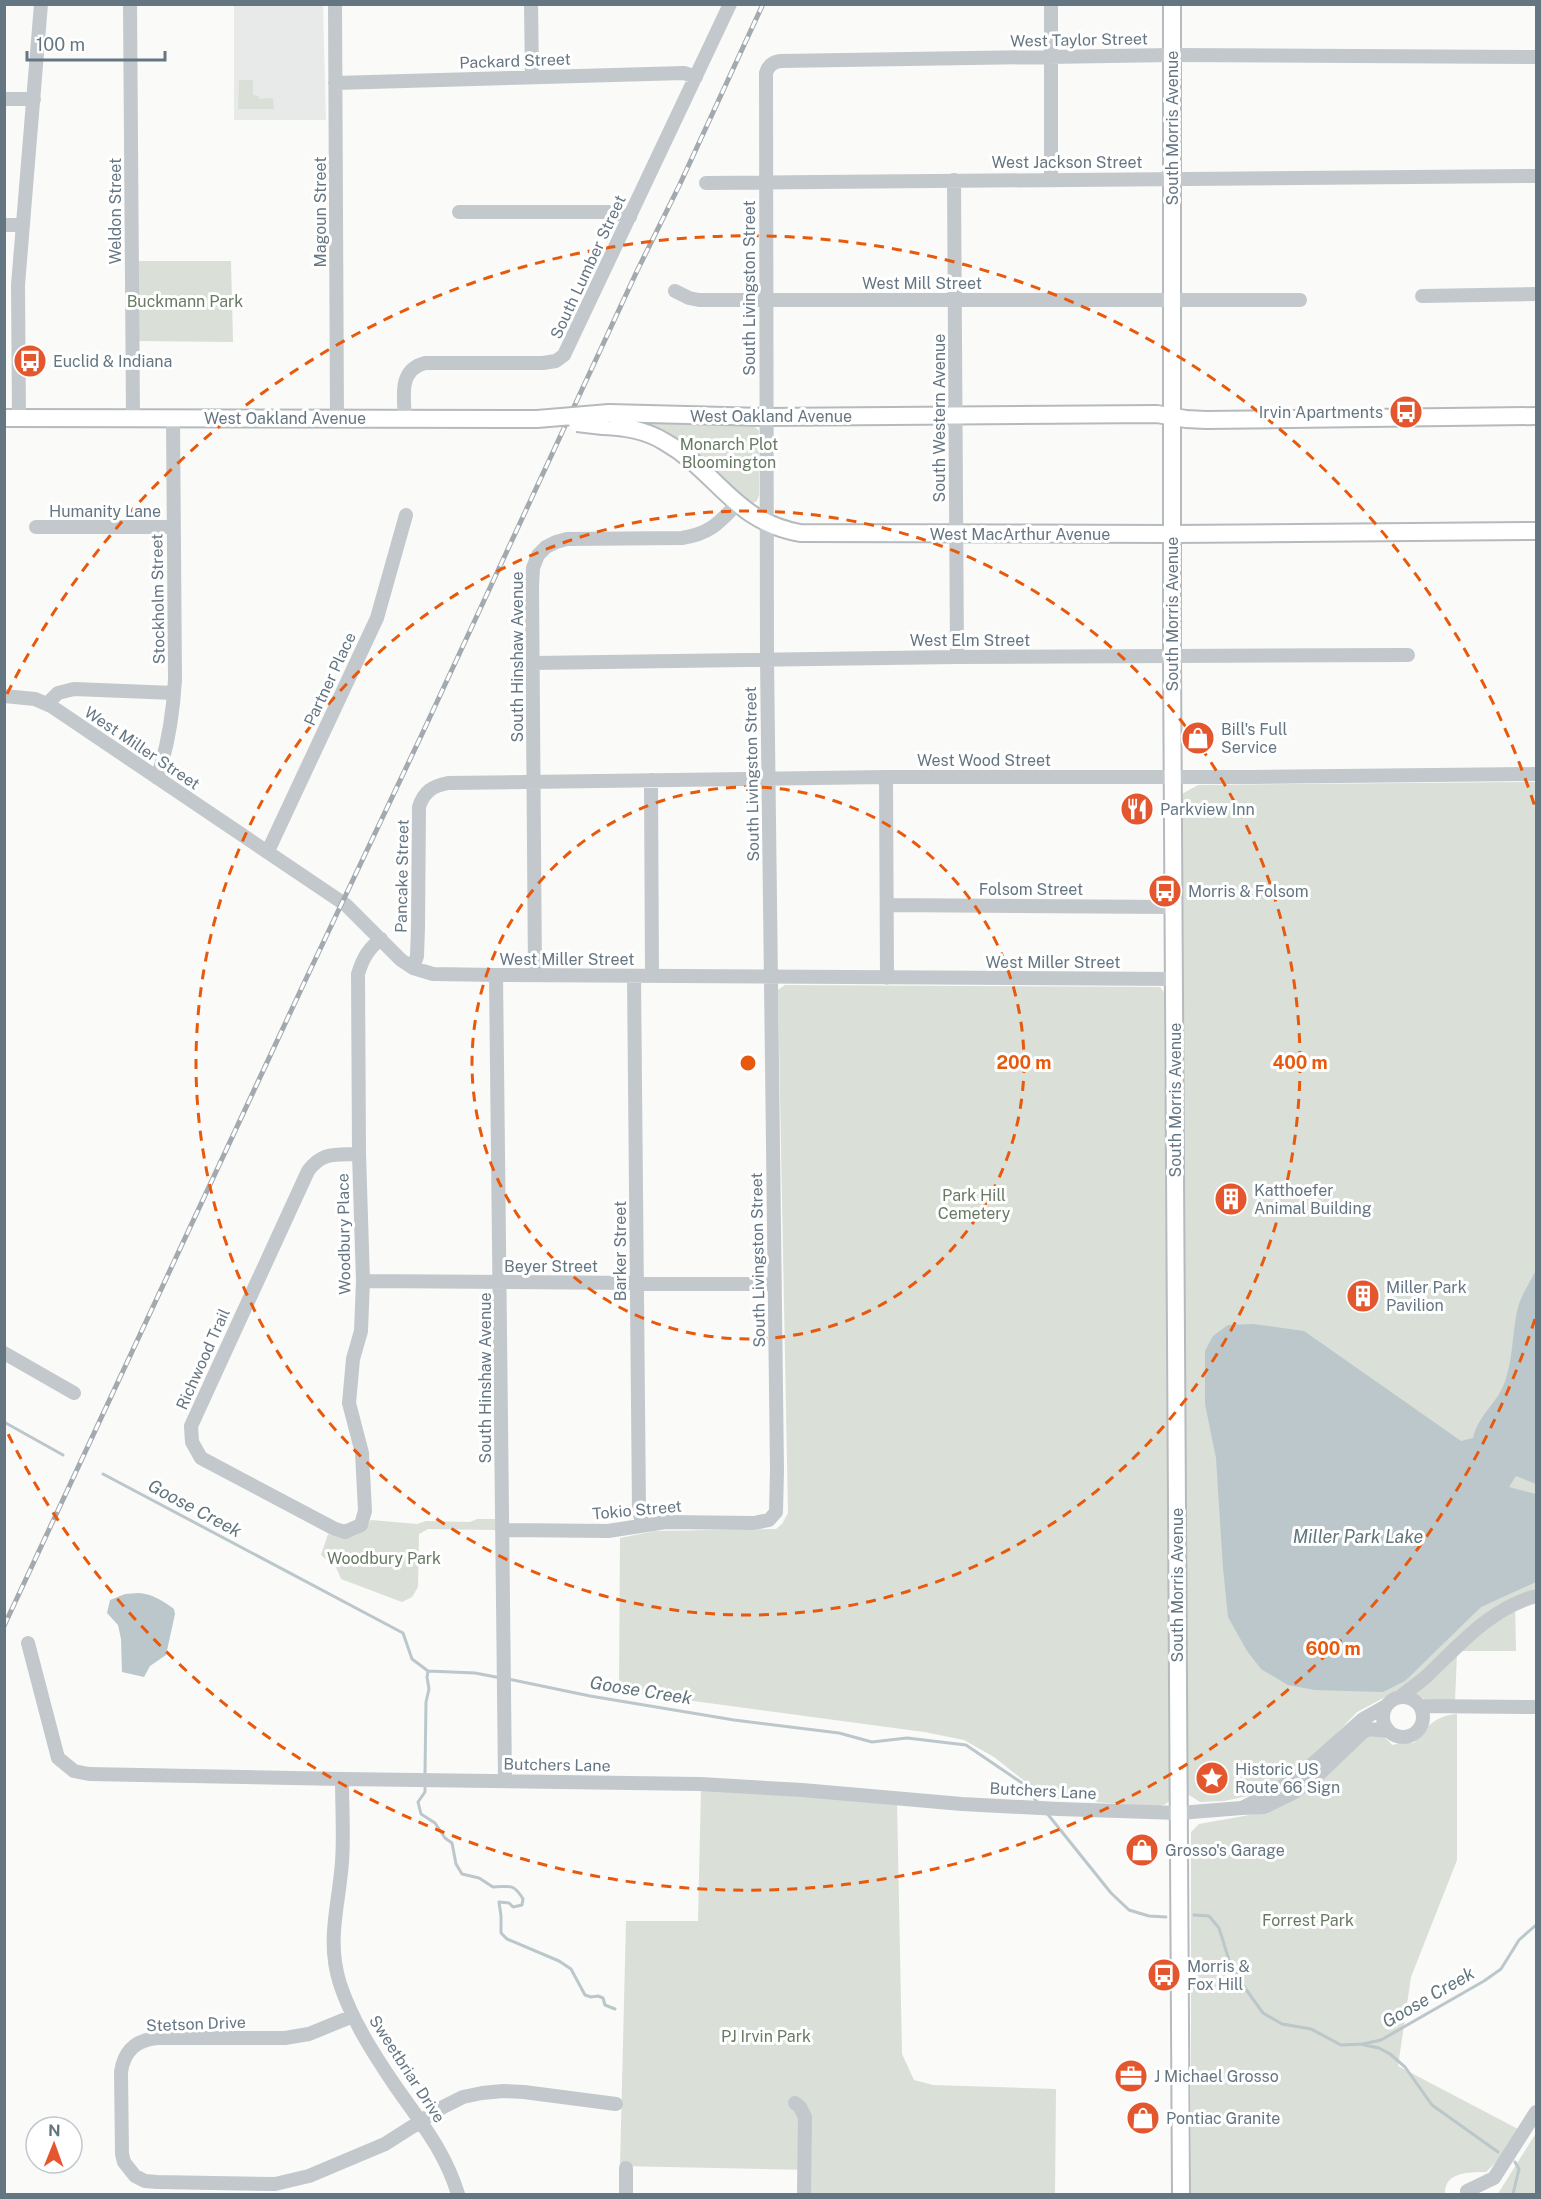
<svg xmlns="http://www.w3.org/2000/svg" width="1541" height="2199" font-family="'Public Sans',sans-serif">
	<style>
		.built { fill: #e8e9e9 }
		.green { fill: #dadfd7 }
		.water { fill: #bbc7cb }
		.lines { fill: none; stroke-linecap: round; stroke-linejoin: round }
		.stream { stroke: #bbc7cb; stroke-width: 3 }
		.major-casing { stroke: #b5babe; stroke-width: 20 }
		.minor { stroke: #c3c8cc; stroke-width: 14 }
		.major { stroke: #fff; stroke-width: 16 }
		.rail-casing { stroke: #a2aab0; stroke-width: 5 }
		.rail { stroke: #fff; stroke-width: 3; stroke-dasharray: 9; stroke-linecap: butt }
		.major-bridge-casing { stroke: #b5babe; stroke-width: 20; stroke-linecap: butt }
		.major-bridge { stroke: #fff; stroke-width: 16 }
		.ring { fill: none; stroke: #e8590c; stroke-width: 3; stroke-dasharray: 10 8 }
		.labels { text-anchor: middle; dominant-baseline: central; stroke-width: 6; stroke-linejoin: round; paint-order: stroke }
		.street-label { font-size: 16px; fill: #657683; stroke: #fff }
		.park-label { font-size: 16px; fill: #687a64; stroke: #fff }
		.poi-label { font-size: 16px; fill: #657683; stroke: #fff; text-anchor: start }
		.water-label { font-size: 18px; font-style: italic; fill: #60757c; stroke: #fff }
		.centre { fill: #e8590c; stroke: #fff; stroke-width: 3 }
		.ring-label { font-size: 18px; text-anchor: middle; font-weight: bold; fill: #e8590c; stroke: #fff; stroke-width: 6; stroke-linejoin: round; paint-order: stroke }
	</style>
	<rect width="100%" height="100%" fill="#fafaf8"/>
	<!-- built -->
	<path class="built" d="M234 5H323L326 120H234Z"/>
	<!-- green -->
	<path class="green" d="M239 80H253V95L259 96V99L273 98 274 109H238Z
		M137 261H231L233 342 139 341Z
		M627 419 753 425 759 431V495L757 501 751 504Z
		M1536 782V1588L1515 1598 1516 1651H1460L1457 1654 1455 1701 1426 1700 1404 1687 1357 1712 1311 1761 1274 1786 1248 1796 1224 1801 1200 1802 1189 1795 1186 1784 1182 794 1198 785Z
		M785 985 1160 987 1164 992 1170 1800 1166 1804 1158 1807 1046 1798 994 1757 964 1740 924 1732 619 1691 620 1538 655 1531 776 1529 782 1524 788 1513 778 990Z
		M477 1519H496V1530L428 1529 419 1534 418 1587 412 1597 402 1602 341 1579 336 1567 321 1555 328 1534C346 1542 360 1538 371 1520L417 1524 426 1521 470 1522Z
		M1457 1714V1860L1411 1977 1398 2066 1518 2129 1499 2159 1486 2172C1469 2172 1444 2172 1445 2194H1191V1832L1199 1824 1255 1814 1367 1735C1378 1734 1385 1735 1392 1745L1406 1742 1414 1743C1425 1727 1437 1715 1457 1714Z
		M701 1789 897 1802 902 2054 914 2080 933 2085 1056 2089 1055 2194H810L809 2170 620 2166 626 1921H698Z
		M1536 2133V2194H1497L1499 2192Z"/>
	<!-- water -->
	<path class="water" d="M1536 1270V1484L1516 1476 1509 1487 1536 1494V1582L1481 1607 1405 1681 1383 1692 1315 1690 1288 1685 1261 1669 1247 1651 1228 1617 1223 1568 1216 1458 1205 1404V1351L1213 1336 1228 1325 1253 1324 1304 1331 1461 1441 1473 1438C1479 1413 1499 1403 1506 1378 1514 1354 1512 1327 1519 1304 1523 1292 1531 1281 1536 1270Z
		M139 1593C153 1594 163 1601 174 1609L175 1614 166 1655 150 1666 144 1677 122 1672 121 1639 118 1625 107 1613 110 1600 125 1594Z"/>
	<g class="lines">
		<!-- stream -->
		<path class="stream" d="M4 1422 63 1455
			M103 1474 403 1633 412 1659 428 1671 475 1673 501 1678
			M508 1679 590 1696 734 1720 839 1733 872 1742 907 1738 966 1745 1022 1783 1038 1803
			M425 1773 426 1702 429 1689 427 1677 428 1671
			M425 1788V1792L418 1802 421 1814 435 1823 445 1838 452 1843 456 1864 462 1874 479 1878 493 1887C509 1887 513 1882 523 1899L522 1905 513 1907 509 1903 499 1902 501 1916V1933L507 1939 559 1961 571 1969 585 1995 591 1997 598 1996 603 1998 605 2005 615 2009
			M1046 1812 1111 1893 1129 1910 1149 1916 1166 1917
			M1194 1915 1209 1916 1219 1928 1229 1960 1240 1981 1263 2013 1282 2024 1311 2029 1341 2045 1363 2044 1381 2040 1484 1981 1501 1969 1519 1940 1536 1925
			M1364 2045 1379 2048 1390 2054 1405 2067 1432 2105 1498 2152
			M1513 2194 1519 2169 1515 2162"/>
		<defs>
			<path id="major" d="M1172 4V656L1181 2194
				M609 413 765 417 1157 414 1186 419 1206 420 1536 416
				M4 418 537 419
				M603 426C625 427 646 430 665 442 718 472 733 521 800 533L1172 534 1536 531"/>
		</defs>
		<!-- major casing -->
		<use href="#major" class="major-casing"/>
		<!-- minor -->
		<path class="minor" d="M130 4 133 418
			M335 4 337 419
			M531 4 532 77
			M335 83 684 73 696 77
			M4 99H34
			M1051 179V4
			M954 180 957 657
			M706 183 1536 176
			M459 212H610L630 217
			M4 225H22
			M675 291 689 298 699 300H1300
			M1422 296 1536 294
			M19 418 18 285 41 4
			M405 419C404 397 398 370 425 363H543L556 361 564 355 730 4
			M36 527H174
			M533 663 957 657 1408 655
			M4 696 35 699 51 706 346 905 401 960 413 968 433 974 496 975 1174 979
			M47 704 58 693 74 689 174 693
			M886 777 887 978
			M157 778C168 747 173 713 175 680L173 418
			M651 780 652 976
			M268 851 377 618 406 515
			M887 905 1174 907
			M413 968 417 956 418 927 419 807C424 791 433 786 448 783L886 777H1254L1536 774
			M496 975 505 1781
			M535 975 532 586 533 568 538 555 546 547 556 542 567 539 682 538C709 534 718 524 736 505
			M634 976 639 1511 643 1525
			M359 1154C336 1155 323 1151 308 1171L191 1426 192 1442 201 1458 335 1529 345 1532 361 1525 365 1511 362 1453 349 1403 353 1359 361 1331 363 1281 359 1154 358 974C363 958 368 949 381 939
			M363 1281 775 1284
			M4 1353 74 1393
			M502 1530 608 1531 666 1522 754 1523 769 1520 776 1512 777 1470 767 659 766 73C768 66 772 62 780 61L1172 55 1536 57
			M28 1643 58 1758 74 1771 89 1774 342 1779 700 1784 802 1790 962 1804 1059 1809 1179 1813 1242 1808
			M1401 1696C1410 1689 1421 1682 1430 1673 1462 1642 1492 1608 1536 1596
			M1383 1717a20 20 0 1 1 40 0a20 20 0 1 1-40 0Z
			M1386 1706 1363 1719 1307 1769 1277 1790 1242 1808 1264 1807 1293 1793 1316 1777 1363 1732 1369 1729 1388 1731
			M1421 1706 1536 1707
			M342 1779C342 1807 344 1835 342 1862 339 1905 326 1940 340 1984 352 2020 373 2053 394 2084 420 2122 444 2149 458 2194
			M353 2016 309 2034 285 2038H157C136 2040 124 2051 121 2072L122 2154 124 2162 135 2176 145 2181 157 2182 275 2184 309 2176 385 2144 443 2107 463 2097 482 2093 503 2091 524 2092 616 2104
			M795 2103 800 2107 805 2117 804 2194
			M1467 2191 1494 2178 1536 2112
			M626 2194V2168"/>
		<!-- major -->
		<use href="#major" class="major"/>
		<defs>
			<path id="rail" d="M4 1626 305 981 423 732 637 271 680 184 763 4"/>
		</defs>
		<!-- rail casing -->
		<use href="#rail" class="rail-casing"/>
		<!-- rail -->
		<use href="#rail" class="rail"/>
		<defs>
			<path id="major-bridge" d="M537 419 609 413
				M577 423 603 426"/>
		</defs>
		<!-- major-bridge casing -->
		<use href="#major-bridge" class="major-bridge-casing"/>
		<!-- major-bridge -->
		<use href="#major-bridge" class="major-bridge"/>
	</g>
	<!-- distance rings -->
	<g class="ring">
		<circle cx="748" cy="1063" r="276"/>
		<circle cx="748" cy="1063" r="552"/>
		<path d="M1535 1319A828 828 0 0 1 7 1432M7 694A828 828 0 0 1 1535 807"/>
	</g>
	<!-- icons -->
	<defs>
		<symbol id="bus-disc" viewBox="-11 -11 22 22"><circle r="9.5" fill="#e4572e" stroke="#fff"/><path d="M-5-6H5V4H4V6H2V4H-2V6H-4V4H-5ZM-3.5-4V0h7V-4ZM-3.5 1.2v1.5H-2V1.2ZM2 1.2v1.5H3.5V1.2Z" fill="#fff"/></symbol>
		<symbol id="shop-disc" viewBox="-11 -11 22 22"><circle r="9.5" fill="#e4572e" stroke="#fff"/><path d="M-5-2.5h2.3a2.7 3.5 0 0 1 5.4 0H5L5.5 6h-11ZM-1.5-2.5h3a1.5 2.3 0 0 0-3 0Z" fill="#fff"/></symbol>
		<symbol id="restaurant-disc" viewBox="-11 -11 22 22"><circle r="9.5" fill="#e4572e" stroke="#fff"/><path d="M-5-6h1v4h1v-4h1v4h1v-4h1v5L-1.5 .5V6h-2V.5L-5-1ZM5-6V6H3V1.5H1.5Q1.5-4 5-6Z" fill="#fff"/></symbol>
		<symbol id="building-disc" viewBox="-11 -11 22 22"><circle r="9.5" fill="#e4572e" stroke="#fff"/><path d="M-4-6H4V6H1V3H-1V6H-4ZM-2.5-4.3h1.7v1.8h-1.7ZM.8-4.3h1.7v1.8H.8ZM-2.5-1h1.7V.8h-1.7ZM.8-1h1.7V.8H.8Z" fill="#fff"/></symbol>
		<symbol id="sight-disc" viewBox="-11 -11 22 22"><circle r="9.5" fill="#e4572e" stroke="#fff"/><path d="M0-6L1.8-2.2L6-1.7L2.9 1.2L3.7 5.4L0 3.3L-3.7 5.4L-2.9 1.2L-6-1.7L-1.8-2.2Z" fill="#fff"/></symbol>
		<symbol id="office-disc" viewBox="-11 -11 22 22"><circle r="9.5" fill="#e4572e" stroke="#fff"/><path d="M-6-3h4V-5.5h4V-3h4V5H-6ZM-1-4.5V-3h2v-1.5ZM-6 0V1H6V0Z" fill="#fff"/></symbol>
	</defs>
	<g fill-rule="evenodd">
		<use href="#bus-disc" x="11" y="342" width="38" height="38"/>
		<use href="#bus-disc" x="1387" y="393" width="38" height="38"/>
		<use href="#shop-disc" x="1179" y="719" width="38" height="38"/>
		<use href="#restaurant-disc" x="1118" y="790" width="38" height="38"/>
		<use href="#bus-disc" x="1146" y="872" width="38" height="38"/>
		<use href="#building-disc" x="1212" y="1180" width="38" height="38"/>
		<use href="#building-disc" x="1344" y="1277" width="38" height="38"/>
		<use href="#sight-disc" x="1193" y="1759" width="38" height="38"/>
		<use href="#shop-disc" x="1123" y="1831" width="38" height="38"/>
		<use href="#bus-disc" x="1145" y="1956" width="38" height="38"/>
		<use href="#office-disc" x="1112" y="2057" width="38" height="38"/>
		<use href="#shop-disc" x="1124" y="2099" width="38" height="38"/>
	</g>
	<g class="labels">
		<!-- street labels -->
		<g class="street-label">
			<text transform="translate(1079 40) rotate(-1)">West Taylor Street</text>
			<text transform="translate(515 61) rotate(-2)">Packard Street</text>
			<text transform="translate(1172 128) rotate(-90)">South Morris Avenue</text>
			<text x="1067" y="162">West Jackson Street</text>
			<text transform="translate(115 211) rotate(-90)">Weldon Street</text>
			<text transform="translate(320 212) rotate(-90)">Magoun Street</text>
			<text transform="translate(588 267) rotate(-65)">South Lumber Street</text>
			<text x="922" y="283">West Mill Street</text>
			<text transform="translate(749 288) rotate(-90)">South Livingston Street</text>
			<text x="771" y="416">West Oakland Avenue</text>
			<text x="285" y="418">West Oakland Avenue</text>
			<text transform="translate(939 418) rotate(-90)">South Western Avenue</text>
			<text x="105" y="511">Humanity Lane</text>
			<text x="1020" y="534">West MacArthur Avenue</text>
			<text transform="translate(158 599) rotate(-91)">Stockholm Street</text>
			<text transform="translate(1172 614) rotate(-90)">South Morris Avenue</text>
			<text x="970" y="640">West Elm Street</text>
			<text transform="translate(517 657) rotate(-90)">South Hinshaw Avenue</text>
			<text transform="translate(330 679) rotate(-65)">Partner Place</text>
			<text transform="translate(142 748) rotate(34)">West Miller Street</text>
			<text x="984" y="760">West Wood Street</text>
			<text transform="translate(752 774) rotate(-91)">South Livingston Street</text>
			<text transform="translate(402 876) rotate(-89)">Pancake Street</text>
			<text x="1031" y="889">Folsom Street</text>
			<text x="567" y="959">West Miller Street</text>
			<text x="1053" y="962">West Miller Street</text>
			<text transform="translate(1175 1100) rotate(-90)">South Morris Avenue</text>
			<text transform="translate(344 1234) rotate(-91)">Woodbury Place</text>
			<text transform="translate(620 1251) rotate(-90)">Barker Street</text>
			<text transform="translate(758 1260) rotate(-91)">South Livingston Street</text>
			<text x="551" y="1266">Beyer Street</text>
			<text transform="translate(203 1359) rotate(-66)">Richwood Trail</text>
			<text transform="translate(485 1378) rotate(-90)">South Hinshaw Avenue</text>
			<text transform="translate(637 1510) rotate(-5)">Tokio Street</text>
			<text transform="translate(1177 1585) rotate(-90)">South Morris Avenue</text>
			<text transform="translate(557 1765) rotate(1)">Butchers Lane</text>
			<text transform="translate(1043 1791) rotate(3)">Butchers Lane</text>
			<text transform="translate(196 2024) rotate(-2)">Stetson Drive</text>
			<text transform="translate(407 2069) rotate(57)">Sweetbriar Drive</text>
		</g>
		<!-- park labels -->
		<g class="park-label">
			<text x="185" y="301">Buckmann Park</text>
			<text x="729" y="444">Monarch Plot<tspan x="729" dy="18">Bloomington</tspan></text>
			<text x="974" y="1195">Park Hill<tspan x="974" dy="18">Cemetery</tspan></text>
			<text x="384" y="1558">Woodbury Park</text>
			<text x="1308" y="1920">Forrest Park</text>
			<text x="766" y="2036">PJ Irvin Park</text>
		</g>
		<!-- poi labels -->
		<g class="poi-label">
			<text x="53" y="361">Euclid &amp; Indiana</text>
			<text x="1383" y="412" text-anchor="end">Irvin Apartments</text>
			<text x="1221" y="729">Bill's Full<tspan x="1221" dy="18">Service</tspan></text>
			<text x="1160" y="809">Parkview Inn</text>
			<text x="1188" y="891">Morris &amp; Folsom</text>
			<text x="1254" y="1190">Katthoefer<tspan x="1254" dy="18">Animal Building</tspan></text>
			<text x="1386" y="1287">Miller Park<tspan x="1386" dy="18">Pavilion</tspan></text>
			<text x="1235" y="1769">Historic US<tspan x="1235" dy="18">Route 66 Sign</tspan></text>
			<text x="1165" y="1850">Grosso's Garage</text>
			<text x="1187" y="1966">Morris &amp;<tspan x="1187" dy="18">Fox Hill</tspan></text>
			<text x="1154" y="2076">J Michael Grosso</text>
			<text x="1166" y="2118">Pontiac Granite</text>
		</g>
		<!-- water labels -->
		<g class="water-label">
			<text transform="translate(195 1508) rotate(28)">Goose Creek</text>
			<text x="1358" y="1536">Miller Park Lake</text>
			<text transform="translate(641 1690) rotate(9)">Goose Creek</text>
			<text transform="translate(1428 1997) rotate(-30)">Goose Creek</text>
		</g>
	</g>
	<circle cx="748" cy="1063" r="9" class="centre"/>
	<g class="ring-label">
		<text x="1024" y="1069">200 m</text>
		<text x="1300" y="1069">400 m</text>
		<text x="1333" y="1655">600 m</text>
	</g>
	<!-- border -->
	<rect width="1541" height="2199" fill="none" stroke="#657683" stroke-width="12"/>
	<!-- north arrow -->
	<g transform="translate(54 2145) rotate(1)"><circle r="28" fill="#ffffff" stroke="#c1c8cd" stroke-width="1.5"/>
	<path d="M0-4.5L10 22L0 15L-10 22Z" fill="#e4572e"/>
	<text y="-9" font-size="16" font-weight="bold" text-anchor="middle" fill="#657683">N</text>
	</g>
	<!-- scale -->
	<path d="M27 51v9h138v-9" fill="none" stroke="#657683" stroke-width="3"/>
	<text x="36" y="51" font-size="18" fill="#657683" stroke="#ffffff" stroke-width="4.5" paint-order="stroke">100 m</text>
</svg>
